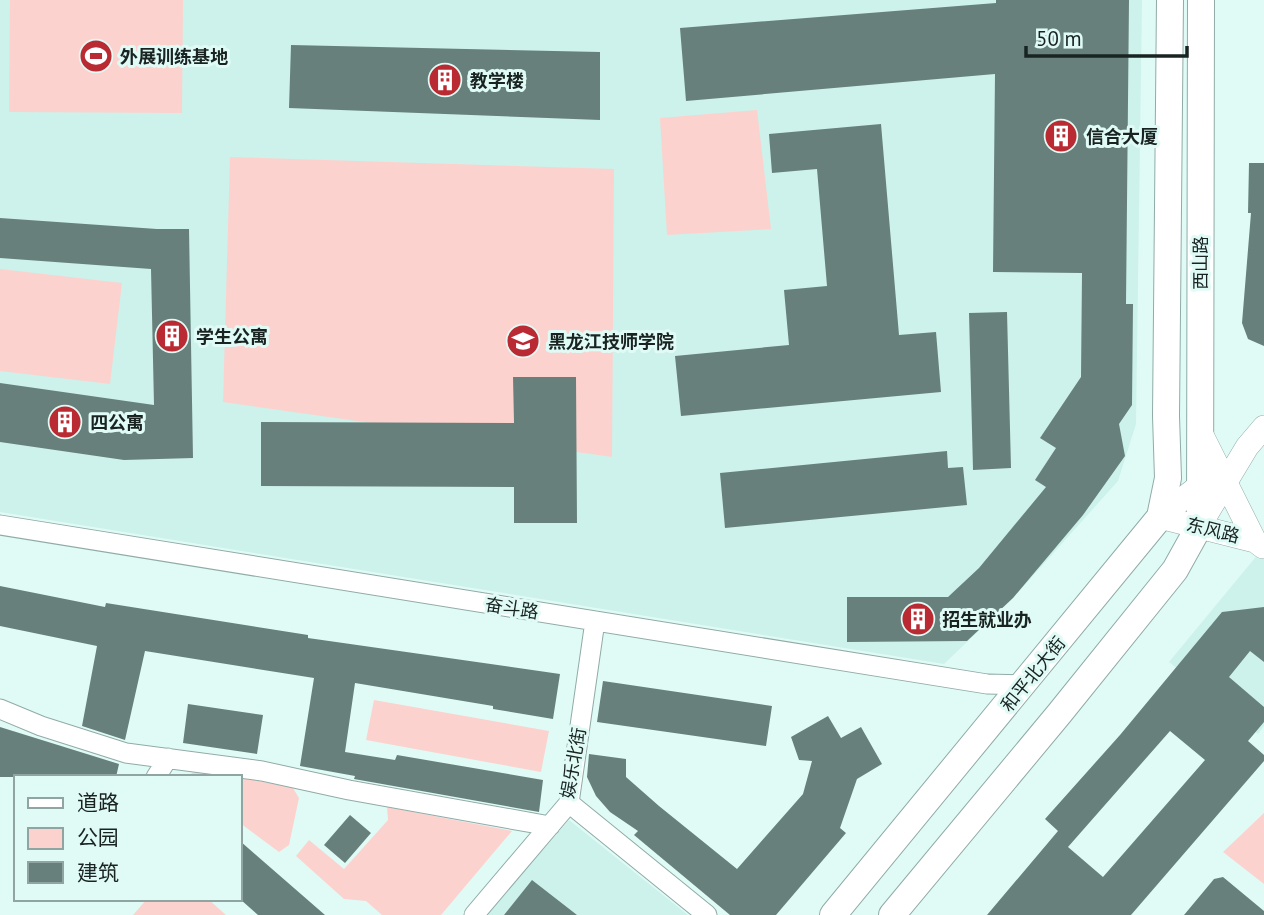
<svg xmlns="http://www.w3.org/2000/svg" width="1264" height="915" font-family="'PT Sans','Noto Sans SC',sans-serif">
	<style>
		.built { fill: #ccf2eb }
		.green { fill: #fcd2ce }
		.building { fill: #67807b; fill-rule: evenodd }
		.lines { fill: none; stroke-linecap: round; stroke-linejoin: round }
		.minor-casing { stroke: #91aba7; stroke-width: 21 }
		.tertiary-casing { stroke: #91aba7; stroke-width: 24 }
		.secondary-casing { stroke: #91aba7; stroke-width: 28 }
		.minor { stroke: #fff; stroke-width: 19 }
		.tertiary { stroke: #fff; stroke-width: 23 }
		.secondary { stroke: #fff; stroke-width: 26 }
		.labels { text-anchor: middle; dominant-baseline: central; stroke-width: 6; stroke-linejoin: round; paint-order: stroke }
		.poi-label { font-size: 18px; font-weight: bold; fill: #192422; stroke: #e0fbf6; text-anchor: start }
		.street-label { font-size: 18px; fill: #192422; stroke: #e0fbf6 }
	</style>
	<rect width="100%" height="100%" fill="#e0fbf6"/>
	<!-- built -->
	<path class="built" d="M0 0H1142L1136 424 1118 481 1013 598 944 664 0 512Z
		M1264 547V726L1258 734 1169 662Z
		M569 820 688 915H487Z"/>
	<!-- green -->
	<path class="green" d="M10 0H183L182 113 9 112Z
		M757 110 771 229 667 235 660 118Z
		M230 157 614 169 612 457 223 402Z
		M0 269 122 283 110 384 0 371Z
		M374 700 549 731 541 772 366 740Z
		M201 769 293 788 299 798 289 845 279 852 240 823V777H184Z
		M387 807 512 831 441 915H382L366 901 344 899 296 856 309 840 344 869 388 820Z
		M1264 813V884L1223 852Z
		M147 899H208L226 915H133Z"/>
	<!-- building -->
	<path class="building" d="M996 0H1129L1126 304H1133L1132 405 1119 424 1125 456 1083 515 1013 598 967 641 847 642V597H948L979 568 1046 487 1035 480 1056 448 1040 438 1081 377 1082 273 993 272 995 74 686 101 680 28 996 3Z
		M291 45 600 52V120L289 108Z
		M881 124 899 335 936 332 941 392 681 416 675 356 789 345 784 290 827 286 817 169 772 173 769 134Z
		M1249 163H1264V346L1248 339 1242 323 1251 213H1248Z
		M0 218 157 229H189L193 458 124 460 0 442V383L154 405 151 269 0 258Z
		M1007 312 1011 468 973 470 969 313Z
		M513 377H576L577 523H514V487L261 486V422L514 423Z
		M947 451 948 468 963 467 967 505 725 528 720 473Z
		M0 586 105 607 106 603 308 635V638L560 674 553 719 493 709V706L355 683 345 752 395 760 397 755 543 780 539 812 354 779 355 776 300 766 314 678 145 651 125 740 82 726 97 646 0 626Z
		M1264 607V662L1250 651 1229 677 1264 707V722L1248 741 1264 755V761L1131 915H987L1058 831 1045 819 1120 735 1222 612ZM1170 731 1205 760 1103 877 1068 847Z
		M603 681 772 706 766 746 597 722Z
		M188 704 263 715 257 754 183 743Z
		M828 716 841 738 861 727 882 764 857 779 840 828 846 833 776 915H730L634 835 638 831 610 812 596 796 587 777 589 754 626 759V777L659 806 737 869 803 794 812 761 799 760 791 737Z
		M0 727 119 764 116 777H0Z
		M350 815 371 833 345 863 324 845Z
		M240 841 325 915H258L240 899Z
		M1223 877 1264 911V915H1184L1214 879Z
		M532 880 577 915H504Z"/>
	<g class="lines">
		<defs>
			<path id="minor" d="M0 525 987 684 1024 685
				M0 709 41 726 126 753 262 771 349 790 550 826
				M156 777 168 758
				M569 803 707 915
				M474 915 569 803 595 621"/>
			<path id="tertiary" d="M1200 431 1255 541
				M1160 517 1209 478
				M1160 517 1255 541 1263 547
				M1200 525 1247 447 1264 427"/>
			<path id="secondary" d="M833 915 1160 517 1168 478 1166 416 1170 0
				M892 915 1059 714 1175 570 1200 525 1201 0"/>
		</defs>
		<!-- minor casing -->
		<use href="#minor" class="minor-casing"/>
		<!-- tertiary casing -->
		<use href="#tertiary" class="tertiary-casing"/>
		<!-- secondary casing -->
		<use href="#secondary" class="secondary-casing"/>
		<!-- minor -->
		<use href="#minor" class="minor"/>
		<!-- tertiary -->
		<use href="#tertiary" class="tertiary"/>
		<!-- secondary -->
		<use href="#secondary" class="secondary"/>
	</g>
	<!-- icons -->
	<defs>
		<symbol id="stadium-disc" viewBox="-11 -11 22 22"><circle r="9.5" fill="#ba2a32" stroke="#e0fbf6"/><path d="M0-5a6.5 5 0 1 0 0 10a6.5 5 0 1 0 0-10ZM-3.5-1.8h7v3.6h-7Z" fill="#fff"/></symbol>
		<symbol id="building-disc" viewBox="-11 -11 22 22"><circle r="9.5" fill="#ba2a32" stroke="#e0fbf6"/><path d="M-4-6H4V6H1V3H-1V6H-4ZM-2.5-4.3h1.7v1.8h-1.7ZM.8-4.3h1.7v1.8H.8ZM-2.5-1h1.7V.8h-1.7ZM.8-1h1.7V.8H.8Z" fill="#fff"/></symbol>
		<symbol id="university-disc" viewBox="-11 -11 22 22"><circle r="9.5" fill="#ba2a32" stroke="#e0fbf6"/><path d="M0-5L7-2L0 1L-7-2ZM-4 1L0 2.5L4 1V4Q0 6-4 4Z" fill="#fff"/></symbol>
	</defs>
	<g fill-rule="evenodd">
		<use href="#stadium-disc" x="77" y="37" width="38" height="38"/>
		<use href="#building-disc" x="426" y="61" width="38" height="38"/>
		<use href="#building-disc" x="1042" y="117" width="38" height="38"/>
		<use href="#building-disc" x="153" y="317" width="38" height="38"/>
		<use href="#university-disc" x="504" y="322" width="38" height="38"/>
		<use href="#building-disc" x="46" y="403" width="38" height="38"/>
		<use href="#building-disc" x="899" y="600" width="38" height="38"/>
	</g>
	<g class="labels">
		<!-- poi labels -->
		<g class="poi-label">
			<text x="120" y="56">外展训练基地</text>
			<text x="470" y="80">教学楼</text>
			<text x="1086" y="136">信合大厦</text>
			<text x="196" y="336">学生公寓</text>
			<text x="548" y="341">黑龙江技师学院</text>
			<text x="90" y="422">四公寓</text>
			<text x="942" y="619">招生就业办</text>
		</g>
		<!-- street labels -->
		<g class="street-label">
			<text transform="translate(1200 263) rotate(-90)">西山路</text>
			<text transform="translate(1213 530) rotate(14)">东风路</text>
			<text transform="translate(512 608) rotate(9)">奋斗路</text>
			<text transform="translate(1033 674) rotate(-51)">和平北大街</text>
			<text transform="translate(573 763) rotate(-80)">娱乐北街</text>
		</g>
	</g>
	<!-- legend -->
	<rect x="14" y="775" width="228" height="126" fill="#e0fbf6" stroke="#90a5a1" stroke-width="2"/>
	<rect x="28" y="798" width="35" height="10" fill="#ffffff" stroke="#90a5a1" stroke-width="2"/>
	<text x="77" y="810" font-size="21" fill="#192422">道路</text>
	<rect x="28" y="828" width="35" height="21" fill="#fcd2ce" stroke="#90a5a1" stroke-width="2"/>
	<text x="77" y="845" font-size="21" fill="#192422">公园</text>
	<rect x="28" y="862" width="35" height="21" fill="#67807b" stroke="#90a5a1" stroke-width="2"/>
	<text x="77" y="880" font-size="21" fill="#192422">建筑</text>
	<!-- scale -->
	<path d="M1026 46v10h161v-10" fill="none" stroke="#192422" stroke-width="3.5"/>
	<text x="1036" y="46" font-size="21" fill="#192422" stroke="#e0fbf6" stroke-width="5" paint-order="stroke">50 m</text>
</svg>
